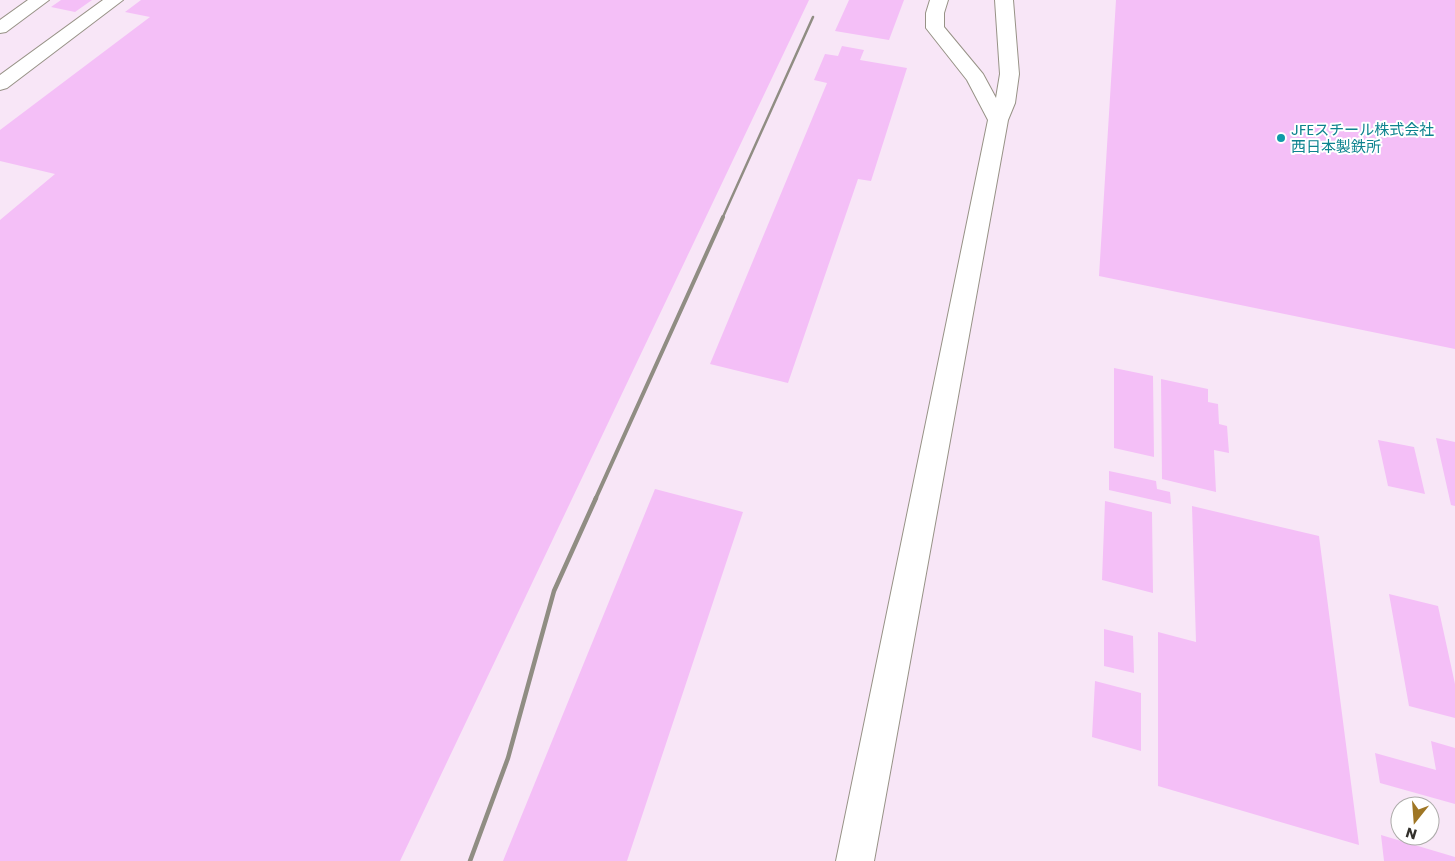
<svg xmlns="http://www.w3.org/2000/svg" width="1455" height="861" font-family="Poppins,'Noto Sans JP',sans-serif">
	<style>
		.industrial { fill: #f8e6f7; fill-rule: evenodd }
		.building { fill: #f4bff7 }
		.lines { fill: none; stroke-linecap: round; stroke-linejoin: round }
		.minor-casing { stroke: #979286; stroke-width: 2 }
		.minor { fill: #fff; fill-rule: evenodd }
		.rail-far2 { stroke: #908d83; stroke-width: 2.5 }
		.rail-far1 { stroke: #908d83; stroke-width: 4 }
		.rail { stroke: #908d83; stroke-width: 4.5 }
		.culture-dot { fill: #0f9aa8; stroke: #fff; stroke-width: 2 }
		.labels { text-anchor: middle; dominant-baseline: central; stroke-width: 4; stroke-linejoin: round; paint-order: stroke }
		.far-culture-label { font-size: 15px; fill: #0d838f; stroke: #fff; text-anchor: start }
	</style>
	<rect width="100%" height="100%" fill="#fcf6e8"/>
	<!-- industrial -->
	<path class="industrial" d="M0 0H1455V861H0ZM1400 806H1430V836H1400Z"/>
	<!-- building -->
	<path class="building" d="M61 0H92L75 12 51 7Z
		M141 0H809L400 861H0V220L55 174 0 161V130L150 17 125 12Z
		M849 0H904L889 40 835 31Z
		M1116 0H1455V349L1099 276Z
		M842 46 864 50 860 60 907 68 871 181 858 179 788 383 710 364 827 83 814 80 825 54 838 56Z
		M1114 368 1153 376 1154 457 1114 448Z
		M1161 379 1208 389V402L1218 404 1219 424 1227 426 1229 453 1214 450 1216 492 1162 479Z
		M1436 438 1455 442V506L1451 505Z
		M1378 440 1414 447 1425 494 1388 486Z
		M1109 471 1156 481 1157 489 1170 492 1171 504 1109 490Z
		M655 489 743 512 627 861H503Z
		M1105 501 1152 512 1153 593 1102 580Z
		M1192 506 1319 536 1359 845 1158 786V632L1196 642Z
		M1389 594 1438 606 1455 684V718L1409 706Z
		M1104 629 1133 636 1134 673 1104 666Z
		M1095 681 1141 693V751L1092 737Z
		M1431 741 1455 748V804L1380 783 1375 753 1436 770Z
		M1381 835 1455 857V861H1384Z"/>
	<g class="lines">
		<defs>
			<path id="minor" d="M28 0H49L6 32 0 33V20Z
				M103 0H123L7 88 0 90V75Z
				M930 0H948L944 13V27L983 74 996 98 1000 74 995 0H1013L1019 74 1015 103 1008 120 874 861H836L988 120 967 80 926 28V13Z"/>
		</defs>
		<!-- minor casing -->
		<use href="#minor" class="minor-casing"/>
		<!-- minor -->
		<use href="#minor" class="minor"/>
		<!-- rail-far2 -->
		<path class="rail-far2" d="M722 219 813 17"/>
		<!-- rail-far1 -->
		<path class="rail-far1" d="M595 500 723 217"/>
		<!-- rail -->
		<path class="rail" d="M470 861 508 758 554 591 596 498"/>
	</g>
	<!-- markers -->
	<circle class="culture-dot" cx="1281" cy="138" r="5"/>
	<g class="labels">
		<!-- far-culture labels -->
		<g class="far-culture-label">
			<text x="1291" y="129">JFEスチール株式会社<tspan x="1291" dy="17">西日本製鉄所</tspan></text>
		</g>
	</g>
	<!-- north arrow -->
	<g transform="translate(1415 821) rotate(197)"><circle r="24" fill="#ffffff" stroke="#adacaa"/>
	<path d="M0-4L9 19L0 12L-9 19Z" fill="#9f7624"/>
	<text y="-8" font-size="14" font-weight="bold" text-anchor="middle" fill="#32302b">N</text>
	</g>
</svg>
